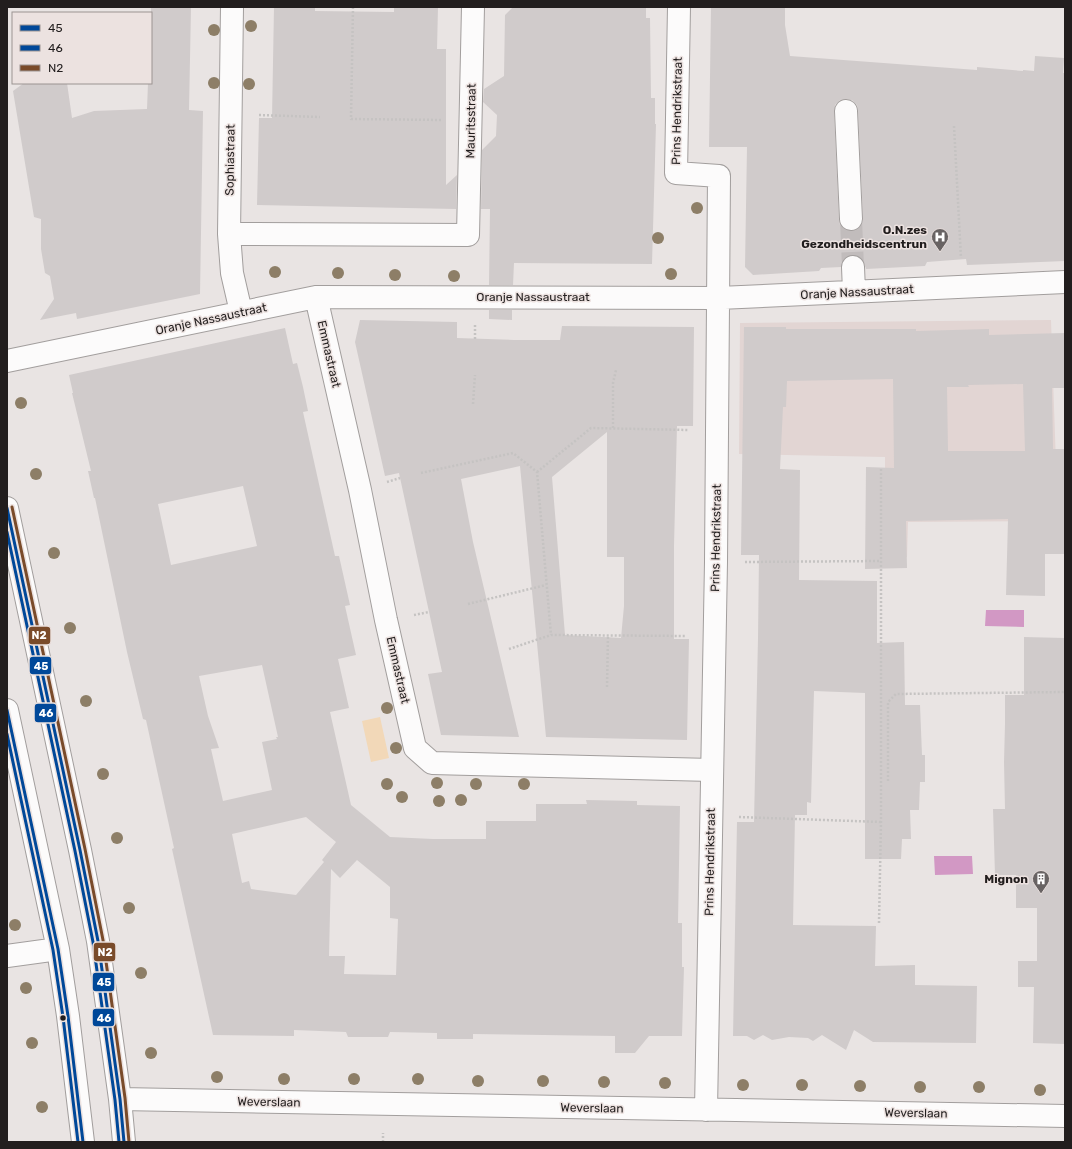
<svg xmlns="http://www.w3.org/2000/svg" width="1072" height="1149" font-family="Rubik,sans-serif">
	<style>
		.built { fill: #e2d5d3 }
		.green { fill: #f2d8b8 }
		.water { fill: #d298c4 }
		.building { fill: #d0cbcb; fill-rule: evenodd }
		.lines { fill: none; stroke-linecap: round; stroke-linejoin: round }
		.minor-tunnel { stroke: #c1bcbc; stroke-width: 22; stroke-dasharray: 22 11; stroke-linecap: butt }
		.minor-casing { stroke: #a29e9d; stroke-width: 24 }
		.path { stroke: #c5c3c2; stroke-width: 2.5; stroke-dasharray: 2 2; stroke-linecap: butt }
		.minor { stroke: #fcfbfb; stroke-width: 22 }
		.bus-1-casing { stroke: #ece2e0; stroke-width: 6 }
		.bus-2-casing { stroke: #ece2e0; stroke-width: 6 }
		.bus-3-casing { stroke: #ece2e0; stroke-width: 6 }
		.bus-1 { stroke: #004899; stroke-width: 3 }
		.bus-2 { stroke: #004899; stroke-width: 3 }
		.bus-3 { stroke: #7a4b2a; stroke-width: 3 }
		.tree { fill: #8d7e67 }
		.bus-dot { fill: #221e1e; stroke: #ece2e0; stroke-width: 1.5 }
		.labels { text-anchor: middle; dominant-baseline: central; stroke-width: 3; stroke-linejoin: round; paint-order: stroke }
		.street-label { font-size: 12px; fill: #221e1e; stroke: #ece2e0 }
		.poi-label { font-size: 12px; font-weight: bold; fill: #221e1e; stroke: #ece2e0; text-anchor: end }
		.line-badge { stroke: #ece2e0; stroke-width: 1.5 }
		.badge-label { font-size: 11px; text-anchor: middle; font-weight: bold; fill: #fff }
	</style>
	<rect width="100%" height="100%" fill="#e9e4e3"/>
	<!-- built -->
	<path class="built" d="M1051 320 1058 521 908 522 907 557H885V457L739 454 740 323Z"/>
	<!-- green -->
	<path class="green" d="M380 717 389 758 371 762 362 721Z"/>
	<!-- water -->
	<path class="water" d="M986 610H1024V627L985 626Z
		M934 856H972L973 874 935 875Z"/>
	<!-- building -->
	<path class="building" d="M151 7H191L189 110 203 111 200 294 77 319 76 313 40 320 54 299 50 276 45 273 41 249V219L34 217 13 91 24 83H67L72 118 94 111 147 109 148 83H151Z
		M274 7H315V11L394 12V7H438L437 49H446V185L457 175 456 209 257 205 259 118H272Z
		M513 7H646V18H650L651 98H655V124H656L652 264 514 263 513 285H489L490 209H481L482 150 496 136 497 115 483 102 484 89 504 76 505 15Z
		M711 7H785V25L790 56 977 70V67L1023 71V70L1034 71 1035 56 1064 58 1063 73H1065V261L967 265 966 259 927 262 925 266 866 269 863 260 858 256 852 255 847 256 842 261 841 267 821 268 819 271 753 275 745 267 747 147H709ZM845 99 852 100 857 105 858 110 863 218 862 225 857 230 852 231 845 230 840 225 839 220 834 112 835 105 840 100Z
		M489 310H512V320L489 319Z
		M360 320 457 322V338L514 340H560L562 326 694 327 693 426H677L674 546V639H689L687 740 546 737 520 466 461 479 473 542 519 737 441 735 428 674 442 672 399 473 385 476 355 342ZM607 432V557H624V606L621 638 565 635 552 477Z
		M744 327H786V329H916V331L989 329V335L1065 333V388H1052L1053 449H1065V554H1045V596L1006 595 1008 519 906 521 907 568 865 569 866 467 894 468 893 379 787 381 786 407H783L780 469 800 470 799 580 877 581V643L904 642 905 705H920L922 755H925V782H920L919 810H910L911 839H902L901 859H865V693L814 691 811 803 807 802V815H795L793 925 876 926 875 966 915 965V985L977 986 976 1043 873 1042 854 1030 846 1050 822 1035 813 1041 808 1038 789 1037 772 1040 763 1035 754 1040 747 1036H733L737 822H754L758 638 759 555H741ZM1023 384 1025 451H948L947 387H969L968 385Z
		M285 328 293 364 297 363 303 387 308 411 303 412 335 556H339L350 605 345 606 356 655 338 659 349 708 330 712 351 805 390 837 433 839H486V821H536V804H587L586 800 637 801V805L680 806 678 923H682V967H684L682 1036H649L635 1053H615V1036L473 1034V1039H437V1033L390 1032 388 1037H348L346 1032 294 1030V1036L213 1035 172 849 174 848 146 720 143 719 127 652 95 498H94L88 471H91L72 393H73L69 375ZM243 486 257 546 171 565 158 504ZM262 665 278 737H276L277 739 262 742 272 790 223 801 211 749 219 748 208 716 199 676ZM306 817 336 842 322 860 324 862 296 895 251 889 249 881 242 883 232 834ZM357 860 390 887V918L398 919 396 975 344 974 345 956H329L331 869 340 878Z
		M1024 637 1065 638V1044L1033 1043 1034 987H1018V961H1037V908H1016V875H995L993 809H1005L1004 762 1005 724V695H1024Z"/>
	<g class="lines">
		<!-- minor-tunnel -->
		<path class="minor-tunnel" d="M851 219 853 267"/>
		<defs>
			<path id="minor" d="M232 7 229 234 232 273 241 312
				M679 7 676 173 719 176 716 562 706 1110
				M846 111 851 219
				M229 234 468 235 473 7
				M853 267 854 291
				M316 297 360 490 386 620 415 748 432 763 712 770
				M7 361 316 297 719 298 1065 282
				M7 508 80 850 98 941 120 1099 124 1142
				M7 710 58 949 68 1016 83 1142
				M7 956 58 949
				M120 1099 1065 1116"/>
		</defs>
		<!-- minor casing -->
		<use href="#minor" class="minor-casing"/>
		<!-- path -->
		<path class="path" d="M353 7 351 119 443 120
			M259 115 320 117
			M954 126 961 258
			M475 339V325
			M473 404 475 375
			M613 428V383L616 370
			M537 472 591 428 688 430
			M421 473 513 453 537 472 551 635
			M387 482 400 478
			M745 562 880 561
			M468 604 546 585
			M414 615 429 612
			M509 649 551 635 686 636
			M607 687 608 635
			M888 781V702L896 694 1065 692
			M739 817 881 822
			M879 923 881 822V468
			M383 1142V1133"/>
		<!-- minor -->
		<use href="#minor" class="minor"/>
		<defs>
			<path id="bus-1" d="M7 508 80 850 98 941 120 1099 124 1142
				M7 710 58 949 68 1016 83 1142"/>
			<path id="bus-2" d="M7 532 75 851 93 942 115 1100 119 1142
				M7 734 53 950 63 1017 78 1142"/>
			<path id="bus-3" d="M12 507 85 849 103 940 125 1098 129 1142"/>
		</defs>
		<!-- bus-1 casing -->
		<use href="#bus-1" class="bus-1-casing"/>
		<!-- bus-2 casing -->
		<use href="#bus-2" class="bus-2-casing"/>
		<!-- bus-3 casing -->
		<use href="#bus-3" class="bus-3-casing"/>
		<!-- bus-1 -->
		<use href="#bus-1" class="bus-1"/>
		<!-- bus-2 -->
		<use href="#bus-2" class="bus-2"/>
		<!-- bus-3 -->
		<use href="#bus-3" class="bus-3"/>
	</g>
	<!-- trees -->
	<g class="tree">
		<circle cx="251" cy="26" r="6"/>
		<circle cx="214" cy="30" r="6"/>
		<circle cx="214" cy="83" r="6"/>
		<circle cx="249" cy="84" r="6"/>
		<circle cx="697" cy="208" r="6"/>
		<circle cx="658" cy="238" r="6"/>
		<circle cx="275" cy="272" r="6"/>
		<circle cx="338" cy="273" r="6"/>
		<circle cx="671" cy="274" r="6"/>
		<circle cx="395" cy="275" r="6"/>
		<circle cx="454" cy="276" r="6"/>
		<circle cx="21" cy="403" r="6"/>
		<circle cx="36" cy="474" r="6"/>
		<circle cx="54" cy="553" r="6"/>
		<circle cx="70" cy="628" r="6"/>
		<circle cx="86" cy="701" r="6"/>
		<circle cx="387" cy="708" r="6"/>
		<circle cx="396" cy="748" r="6"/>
		<circle cx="103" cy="774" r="6"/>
		<circle cx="437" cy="783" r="6"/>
		<circle cx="387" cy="784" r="6"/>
		<circle cx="476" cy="784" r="6"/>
		<circle cx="524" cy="784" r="6"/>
		<circle cx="402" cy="797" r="6"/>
		<circle cx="461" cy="800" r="6"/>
		<circle cx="439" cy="801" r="6"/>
		<circle cx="117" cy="838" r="6"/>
		<circle cx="129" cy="908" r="6"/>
		<circle cx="15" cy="925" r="6"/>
		<circle cx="141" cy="973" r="6"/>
		<circle cx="26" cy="988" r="6"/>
		<circle cx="32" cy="1043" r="6"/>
		<circle cx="151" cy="1053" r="6"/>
		<circle cx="217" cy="1077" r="6"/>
		<circle cx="284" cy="1079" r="6"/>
		<circle cx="354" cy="1079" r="6"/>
		<circle cx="418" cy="1079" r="6"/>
		<circle cx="478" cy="1081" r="6"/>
		<circle cx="543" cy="1081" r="6"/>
		<circle cx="604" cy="1082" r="6"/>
		<circle cx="665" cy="1083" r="6"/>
		<circle cx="743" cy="1085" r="6"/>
		<circle cx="802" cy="1085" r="6"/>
		<circle cx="860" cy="1086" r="6"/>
		<circle cx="920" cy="1087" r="6"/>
		<circle cx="979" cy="1087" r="6"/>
		<circle cx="1040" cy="1090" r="6"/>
		<circle cx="42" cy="1107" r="6"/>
	</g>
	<!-- icons -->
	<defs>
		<symbol id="hospital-pin" viewBox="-11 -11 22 30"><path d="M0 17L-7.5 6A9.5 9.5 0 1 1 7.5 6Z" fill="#686363" stroke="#ece2e0"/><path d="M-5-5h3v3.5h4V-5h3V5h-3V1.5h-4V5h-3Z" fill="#fff"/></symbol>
		<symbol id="building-pin" viewBox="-11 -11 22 30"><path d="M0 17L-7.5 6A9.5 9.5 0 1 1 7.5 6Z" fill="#686363" stroke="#ece2e0"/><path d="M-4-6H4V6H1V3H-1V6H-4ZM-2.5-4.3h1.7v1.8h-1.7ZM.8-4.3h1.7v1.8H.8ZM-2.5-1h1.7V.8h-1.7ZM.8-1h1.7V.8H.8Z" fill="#fff"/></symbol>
	</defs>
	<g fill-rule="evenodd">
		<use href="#hospital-pin" x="930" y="227" width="20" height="27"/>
		<use href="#building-pin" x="1031" y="869" width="20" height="27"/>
	</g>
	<!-- markers -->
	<circle class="bus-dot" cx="63" cy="1018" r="3.5"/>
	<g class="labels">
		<!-- street labels -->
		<g class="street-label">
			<text transform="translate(677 111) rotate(-89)">Prins Hendrikstraat</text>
			<text transform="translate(471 121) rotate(-89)">Mauritsstraat</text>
			<text transform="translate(230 160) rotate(-89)">Sophiastraat</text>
			<text transform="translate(857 292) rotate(-3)">Oranje Nassaustraat</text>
			<text x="533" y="297">Oranje Nassaustraat</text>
			<text transform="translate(211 319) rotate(-12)">Oranje Nassaustraat</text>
			<text transform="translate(329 354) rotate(77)">Emmastraat</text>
			<text transform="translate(716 538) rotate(-89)">Prins Hendrikstraat</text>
			<text transform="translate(398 670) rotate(77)">Emmastraat</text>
			<text transform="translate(710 862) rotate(-89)">Prins Hendrikstraat</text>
			<text transform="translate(269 1102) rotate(1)">Weverslaan</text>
			<text transform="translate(592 1108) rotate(1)">Weverslaan</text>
			<text transform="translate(916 1113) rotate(1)">Weverslaan</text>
		</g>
		<!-- poi labels -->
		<g class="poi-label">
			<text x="927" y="230">O.N.zes<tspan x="927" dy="14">Gezondheidscentrun</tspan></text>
			<text x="1028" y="879">Mignon</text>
		</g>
	</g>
	<g class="line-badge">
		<rect x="28" y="626" width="23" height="19" rx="4" fill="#7a4b2a"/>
		<rect x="29" y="656" width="23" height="19" rx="4" fill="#004899"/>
		<rect x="34" y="703" width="23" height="20" rx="4" fill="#004899"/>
		<rect x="93" y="942" width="23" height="20" rx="4" fill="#7a4b2a"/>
		<rect x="92" y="972" width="23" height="20" rx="4" fill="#004899"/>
		<rect x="92" y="1008" width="23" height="19" rx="4" fill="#004899"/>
	</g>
	<g class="badge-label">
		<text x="39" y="639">N2</text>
		<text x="41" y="670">45</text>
		<text x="46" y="717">46</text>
		<text x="105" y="956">N2</text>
		<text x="104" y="986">45</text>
		<text x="104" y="1022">46</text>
	</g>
	<!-- border -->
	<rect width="1072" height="1149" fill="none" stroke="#221e1e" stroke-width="16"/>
	<!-- legend -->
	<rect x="12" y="12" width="140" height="72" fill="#ece2e0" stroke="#9b9492"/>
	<rect x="20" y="25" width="20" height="6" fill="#004899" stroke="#9b9492"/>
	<text x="48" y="32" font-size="12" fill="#221e1e">45</text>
	<rect x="20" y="45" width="20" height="6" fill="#004899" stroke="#9b9492"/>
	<text x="48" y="52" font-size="12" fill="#221e1e">46</text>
	<rect x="20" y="65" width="20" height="6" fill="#7a4b2a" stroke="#9b9492"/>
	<text x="48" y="72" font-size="12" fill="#221e1e">N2</text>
</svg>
